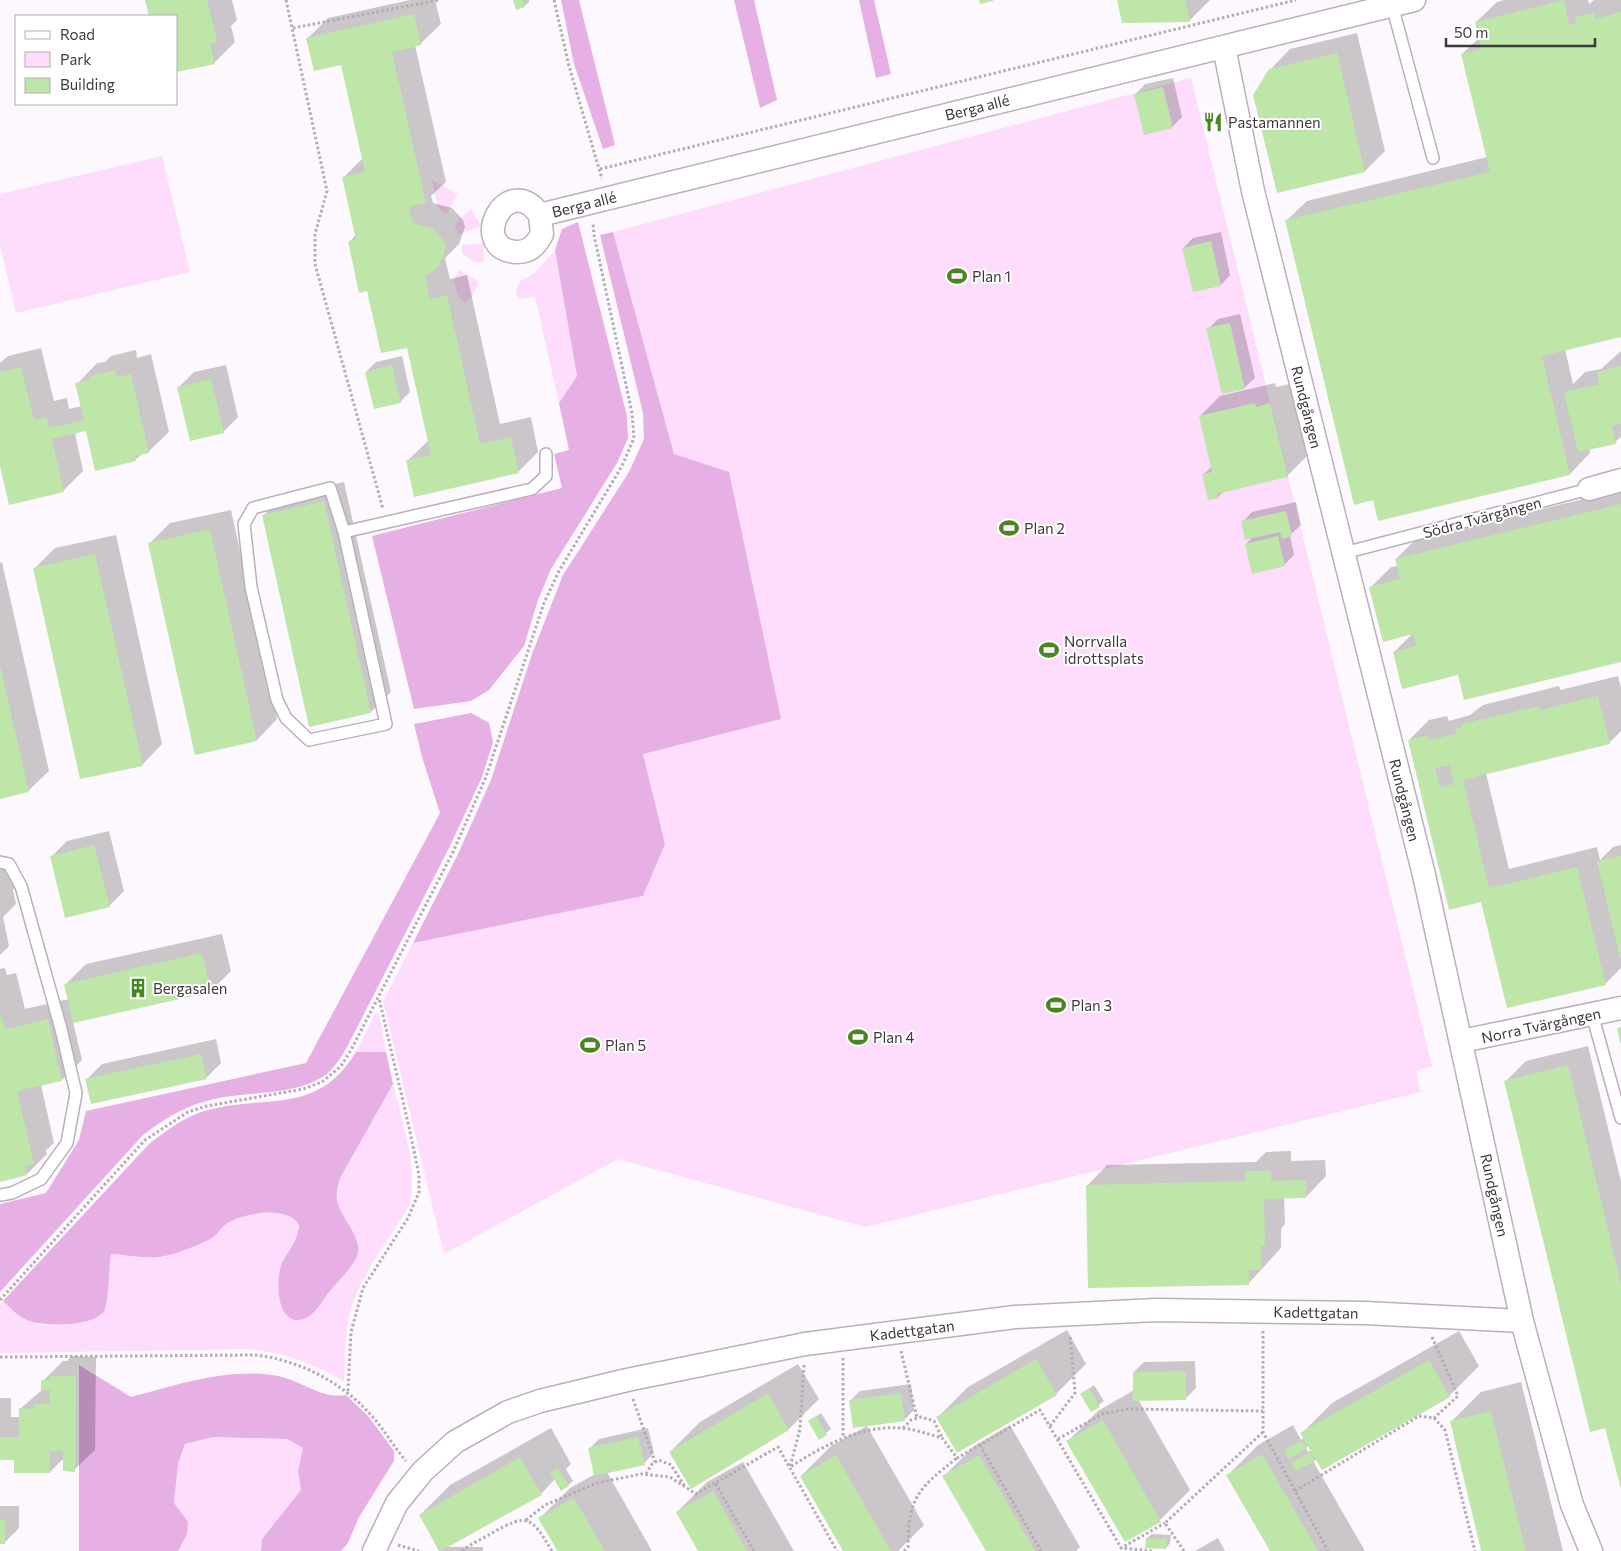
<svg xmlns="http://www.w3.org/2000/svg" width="1621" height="1551" font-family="Commissioner,sans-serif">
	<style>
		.green { fill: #fddcfc }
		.forest { fill: #e6b0e5 }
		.shadow { fill: #0003; fill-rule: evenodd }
		.building { fill: #bee6a8; fill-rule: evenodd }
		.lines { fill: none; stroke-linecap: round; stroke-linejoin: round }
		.service-casing { stroke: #bcafbb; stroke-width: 14 }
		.minor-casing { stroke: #bcafbb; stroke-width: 25 }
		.path { stroke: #b2adb2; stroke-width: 3; stroke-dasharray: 2.5 2.5; stroke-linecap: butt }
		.service { stroke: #fff; stroke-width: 11 }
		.minor { stroke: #fff; stroke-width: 22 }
		.labels { text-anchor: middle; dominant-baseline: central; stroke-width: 4; stroke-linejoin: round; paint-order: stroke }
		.street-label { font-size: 15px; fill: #3e383d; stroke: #fff }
		.poi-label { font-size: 15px; fill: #3e383d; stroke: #fff; text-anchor: start }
	</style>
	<rect width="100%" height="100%" fill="#fdf8fd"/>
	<!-- green -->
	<path class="green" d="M1191 78 1432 1066 1416 1071 1421 1092 865 1227 618 1159 444 1254 383 1001 413 943 642 896 665 844 643 754 674 454 613 232Z
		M162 156 190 272 16 313 0 244V194Z
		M432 180 458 194 446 214 438 208Z
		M471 209 481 226 458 235 455 226 458 220Z
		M484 243 483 263 475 262 462 254V245Z
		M555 250 577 376 559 403 535 297 518 299 516 290 520 281 535 273Z
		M459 270 479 282 473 295 465 303 458 296 454 280Z
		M376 1012 379 1013 386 1052H356Z
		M393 1084C402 1122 418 1165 410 1204 391 1238 363 1270 351 1308 344 1332 345 1356 344 1381 311 1363 287 1353 249 1349L0 1353V1305L3 1301C41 1336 63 1329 105 1308L111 1254C127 1256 148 1260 165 1257 180 1253 197 1245 211 1238 218 1234 222 1227 228 1223 246 1213 281 1206 297 1221L298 1232 282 1264 278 1289 305 1319 311 1315 356 1257 358 1242 338 1207 336 1199 340 1178Z
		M213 1437 287 1439 303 1448 298 1471 301 1490 262 1539 261 1551H178L187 1534 174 1503 178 1464 185 1444Z"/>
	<!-- forest -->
	<path class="forest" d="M561 0H579L615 145 603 149 574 64Z
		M734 0H754L777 100 760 108Z
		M859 0H874L891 74 876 78Z
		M578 222 627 416 628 438 617 463 551 569 538 600 524 646 489 690 471 701 414 709 372 536 562 488 554 454 569 450 559 403 577 376 555 250 562 229Z
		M613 232 674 454 729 472 781 719 643 754 665 844 643 896 413 943 458 854 491 780 532 654 563 575 629 472 644 439 643 413 600 235Z
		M471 713 489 723 493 742 482 777 449 848 347 1047C342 1056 336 1065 329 1072 299 1098 243 1090 207 1101 182 1107 163 1120 143 1135L0 1292V1204L46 1193 79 1140 86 1111 306 1063 440 813 422 757 414 724Z
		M356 1052H386L393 1084 340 1178C338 1185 336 1193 337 1200 340 1219 364 1237 357 1256 352 1268 338 1281 329 1292 322 1301 315 1315 304 1319 276 1328 275 1279 282 1263 288 1251 298 1240 299 1226 291 1204 239 1213 225 1225 220 1229 218 1234 212 1238 198 1245 180 1253 165 1256 148 1260 128 1255 111 1254 109 1266 109 1302 104 1311 94 1327 43 1327 27 1320 18 1317 11 1308 3 1301L149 1144C167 1130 185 1116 208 1110 268 1094 317 1116 356 1052Z
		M79 1365 131 1397C177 1385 229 1367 278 1376 303 1381 320 1399 346 1395L368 1416 394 1451V1461L359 1517 348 1543 341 1551H261L262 1539 301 1490 298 1471 303 1448 287 1439 213 1437 185 1444 178 1464 174 1503 188 1522 187 1534 178 1551H79Z"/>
	<!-- shadow -->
	<path class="shadow" d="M146 0H232L237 20 231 26 235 42 214 63 176 16H150Z
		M410 0H435L441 24 420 44 415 45 446 182 431 196 433 203 452 208 463 220 465 227 459 244 445 258 450 279 467 275 500 424 531 417 538 452 518 472 407 461 429 440 408 346 368 290 349 242 356 235 343 178 363 158 342 64 308 38 328 18Z
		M515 0H529V2L524 6Z
		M1118 0H1210L1190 20 1123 22Z
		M1504 0H1588L1589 4 1594 0H1621V335L1565 349 1573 384 1585 372 1601 369 1621 351V437L1615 442 1589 449 1590 453 1570 474 1286 221 1307 201 1487 157 1462 54 1480 37 1476 22 1497 2Z
		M1357 33 1385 151 1365 171 1270 70 1290 49Z
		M1173 78 1182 117 1172 127 1136 94 1145 84Z
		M1221 232 1230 275 1221 285 1183 248 1193 238Z
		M1240 314 1255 378 1245 387 1223 393 1208 329 1218 319Z
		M41 348 54 401 67 398 69 409 82 406 77 384 97 363 105 362 111 356 136 350 137 358 151 354 169 432 148 452 142 454 135 460 87 430 75 433 83 471 63 491 0 460V363L8 356Z
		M402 356 410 392 400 402 366 372 376 362Z
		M226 365 238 417 223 432 179 387 194 372Z
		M1275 383 1276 387 1290 384 1307 456 1287 476 1224 491 1218 497 1203 475 1212 466 1200 416 1220 396Z
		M344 482 391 692 371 712 263 516 284 495Z
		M1621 490V661L1459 674 1394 652 1413 633 1371 587 1391 567 1398 566 1396 559 1416 539Z
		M1296 502 1301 525 1290 535 1294 555 1284 565 1246 544 1254 536 1243 522 1252 512Z
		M231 510 277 719 257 740 196 753 150 543 170 523Z
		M116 535 162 744 142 765 35 568 55 548Z
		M2 562 49 771 28 791 0 797V563Z
		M1618 676 1621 688V731L1609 743 1486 773 1509 869 1597 847 1600 860 1613 847 1621 845V968L1605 984 1482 900 1409 740 1429 720 1447 716 1449 721 1470 715 1483 705 1559 686 1560 690Z
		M109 831 124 891 109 906 51 857 67 841Z
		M12 859 18 885 13 890 16 904 3 917 9 946 0 955V861Z
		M222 934 231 971 211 991 73 1022 82 1060 62 1080 41 1085 54 1143 46 1150 47 1154 27 1174 0 1180V969L5 968 7 975 16 973 25 1009 69 999 66 984 86 964Z
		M216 1039 221 1063 206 1078 87 1079 102 1064Z
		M1588 1046 1621 1181V1487L1606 1426 1506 1081 1526 1061Z
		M1291 1151V1161L1325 1160 1326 1176 1306 1197H1284L1285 1224 1281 1229V1248L1249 1283 1087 1186 1107 1165 1256 1162 1266 1152Z
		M1067 1330 1086 1364 1056 1394 938 1417 968 1387Z
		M1459 1331 1479 1366 1449 1396 1313 1461 1365 1551H1272L1228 1475 1258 1445 1293 1425 1301 1440 1304 1438 1302 1433 1332 1403ZM1309 1445 1312 1450 1308 1452 1306 1448Z
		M71 1356 96 1357 95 1450 74 1470 65 1457 50 1472 15 1459H0V1398H11V1417H20V1409L43 1389V1381L63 1361H67Z
		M1195 1361 1196 1388 1186 1398 1138 1399 1190 1490 1160 1520 1125 1541 1068 1441 1098 1411 1134 1390V1372L1144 1362Z
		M798 1364 819 1399 789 1429 691 1487 670 1452 700 1422Z
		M1521 1382 1563 1551H1483L1451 1422 1481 1392Z
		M911 1384 914 1410 905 1419 850 1401 860 1391Z
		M1094 1385 1104 1401 1091 1410 1082 1394Z
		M821 1413 831 1429 820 1438 809 1421Z
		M1010 1425 1080 1547 1076 1551H987L944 1476 974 1446Z
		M867 1426 924 1525 898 1551H844L801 1476 831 1446Z
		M551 1428 571 1464 566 1469 573 1481 568 1485 555 1479 541 1494 448 1547H483V1551H439L420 1515 450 1485Z
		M648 1428 654 1453 644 1463 607 1472 652 1551H558L540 1518 570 1488 595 1474 589 1449 599 1439Z
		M743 1462 794 1551H700L677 1512 707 1482Z
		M0 1506H19V1528L4 1543H0Z
		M1152 1534 1171 1535 1170 1543 1166 1548 1147 1538Z
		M1218 1538 1225 1551H1195Z"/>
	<!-- building -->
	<path class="building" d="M145 0H207L217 41 210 44 215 64 176 72V16H149Z
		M513 0H523L525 7 516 10Z
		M979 0H993V1L980 4Z
		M1117 0H1185L1190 22 1122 23Z
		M1564 0 1569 25 1576 23 1575 17 1594 13 1595 19 1621 12V337L1542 356 1570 475 1378 521 1373 500 1354 505 1285 220 1490 172 1461 54 1481 49 1475 22Z
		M414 14 421 45 392 52 426 203 409 207 413 223 432 228 443 240 446 248 439 266 425 277 430 299 447 295 480 444 511 437 519 473 414 497 406 460 431 455 407 348 381 353 367 291 359 293 348 241 356 240 342 177 365 172 341 65 314 71 306 38Z
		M1337 53 1365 172 1277 193 1253 95 1269 69Z
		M1163 87 1173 128 1144 135 1134 94Z
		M1211 241 1221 286 1193 292 1182 248Z
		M1230 323 1245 389 1222 394 1206 328Z
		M392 365 401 403 374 409 365 372Z
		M1621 366V424L1612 426 1616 444 1578 452 1564 392 1599 384 1597 372Z
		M21 367 34 420 47 417 49 428 84 420 75 383 90 380 89 376 115 370 117 377 131 374 149 453 135 456 136 461 95 471 86 431 52 439 64 492 9 505 0 466V372Z
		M211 379 224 433 190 441 177 387Z
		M1255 403 1256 407 1270 403 1288 477 1217 494 1219 498 1208 500 1202 474 1212 472 1199 416Z
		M324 501 371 713 309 727 262 515Z
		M1621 504V662L1464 700 1458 675 1402 689 1393 652 1416 646 1413 634 1383 642 1369 587 1400 579 1395 559Z
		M1286 511 1292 536 1282 539 1280 532 1245 540 1241 521Z
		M210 529 257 741 195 755 148 543Z
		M1278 536 1285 566 1252 574 1245 544Z
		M95 554 143 766 80 779 33 568Z
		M0 665 29 792 0 799Z
		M1598 696 1610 744 1463 780 1489 888 1577 867 1606 985 1507 1008 1481 902 1449 910 1408 740 1427 735 1429 740 1456 734 1455 729 1462 728 1461 724 1539 706 1540 710ZM1450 765 1454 784 1440 787 1435 768Z
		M94 845 110 907 65 918 50 856Z
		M1621 856V958H1620L1597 861Z
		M202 953 211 992 73 1023 64 984Z
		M0 1012 5 1029 48 1019 62 1081 17 1091 34 1164 25 1166 27 1175 0 1182Z
		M1621 1027V1043H1620L1617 1028Z
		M201 1054 207 1079 91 1104 85 1079Z
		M1568 1065 1621 1283V1489L1605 1428 1590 1432 1504 1081Z
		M1245 1171H1271V1181L1306 1180V1198L1264 1199 1265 1246H1261V1270H1249V1285L1088 1288 1086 1185 1245 1181Z
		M1036 1359 1057 1395 957 1453 936 1417Z
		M1429 1360 1450 1397 1322 1470 1300 1433Z
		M1186 1371V1400L1133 1401V1372Z
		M50 1376H76L75 1472 63 1471V1451H50V1473H14V1460H0V1437H19V1408L34 1409 35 1404H50V1390H41V1380H49Z
		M1089 1388 1100 1407 1091 1412 1080 1394Z
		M768 1393 789 1430 691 1489 669 1452Z
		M901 1393 905 1421 853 1428 849 1400Z
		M1491 1411 1526 1551H1481L1480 1546 1450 1421Z
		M816 1416 827 1435 819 1440 808 1421Z
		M1103 1420 1161 1522 1125 1542 1066 1441Z
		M638 1437 645 1465 594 1476 588 1448Z
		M1302 1440 1307 1448 1289 1459 1284 1450Z
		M1310 1452 1315 1461 1296 1471 1291 1463Z
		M1262 1454 1302 1523 1318 1551H1270L1226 1475Z
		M836 1455 891 1551H843L800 1476Z
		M979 1455 991 1475 1035 1551H986L942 1476Z
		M520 1457 542 1495 440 1551 419 1515Z
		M558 1468 569 1486 561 1491 550 1473Z
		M713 1491 725 1512 747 1551H698L676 1512Z
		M574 1498 605 1551H557L554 1545 538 1518Z
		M0 1520H5V1544H0Z
		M1146 1538 1167 1539 1166 1549 1145 1548Z"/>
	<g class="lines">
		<defs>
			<path id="service" d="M1392 5 1433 158
				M344 532 386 724 309 740 286 718 277 700 251 587 244 524 253 508 330 488 344 532 532 489 546 476V454
				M1344 553 1589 489
				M0 862 9 864 21 886 61 1029 76 1093 67 1143 41 1179 12 1193 0 1195
				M1592 1014 1621 1118"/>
			<path id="minor" d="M1224 47 1253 191 1424 875 1522 1321 1572 1505 1591 1551
				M540 215 542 234C537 244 530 252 518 252 466 251 506 168 540 215L1414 0
				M1589 489 1621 480
				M1462 1041 1621 1008
				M374 1551 397 1503 423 1471 455 1442 508 1412 540 1401 627 1380 805 1344 1015 1317 1156 1310 1365 1313 1522 1321"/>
		</defs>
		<!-- service casing -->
		<use href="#service" class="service-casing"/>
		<!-- minor casing -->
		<use href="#minor" class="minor-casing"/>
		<!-- path -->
		<path class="path" d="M286 0 327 191 315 234V264L383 509
			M554 0 569 66 602 179
			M293 28 439 0
			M600 169 1296 0
			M0 1300 145 1140 188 1112 207 1106 303 1089 322 1082 341 1066 351 1050 453 852 486 777 544 603 559 571 622 466 634 438 632 413 594 235 593 223
			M1263 1331V1432L1328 1551
			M1432 1337 1458 1396 1434 1418
			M901 1351 917 1418
			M0 1357 254 1355C297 1359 342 1382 371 1415 384 1429 393 1446 406 1461
			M843 1358V1438
			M804 1365 800 1429 790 1467C825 1445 865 1422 909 1429 920 1431 931 1435 942 1438L957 1458 1040 1410 1123 1551
			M348 1391 351 1332 363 1288 408 1218 419 1192V1175L409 1127 379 998
			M633 1399 655 1462
			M1050 1426 1075 1393 1070 1335
			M903 1428 911 1420 921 1417 934 1421 942 1438
			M1058 1439 1102 1414 1128 1409 1263 1411
			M980 1445 1041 1551
			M646 1474 652 1464 659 1460 671 1465 684 1485
			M1295 1491 1419 1416 1434 1418 1445 1430 1475 1551
			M526 1520 545 1505 597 1483 641 1474 670 1477 696 1494 715 1483
			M398 1545 419 1551
			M462 1551C470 1544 482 1539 492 1533 529 1512 531 1517 552 1551
			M754 1551 715 1483 778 1447 837 1551
			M904 1551 908 1547C908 1497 919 1488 957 1458
			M1152 1551 1121 1548 1165 1523
			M1184 1551 1165 1523 1263 1432"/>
		<!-- service -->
		<use href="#service" class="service"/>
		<!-- minor -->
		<use href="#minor" class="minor"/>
	</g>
	<!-- icons -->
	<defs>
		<symbol id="restaurant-bare" viewBox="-9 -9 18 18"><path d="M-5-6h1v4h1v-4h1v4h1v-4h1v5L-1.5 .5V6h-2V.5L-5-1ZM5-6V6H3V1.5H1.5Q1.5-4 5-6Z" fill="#4b8520" stroke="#fff" stroke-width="2.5" paint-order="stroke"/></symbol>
		<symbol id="stadium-bare" viewBox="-9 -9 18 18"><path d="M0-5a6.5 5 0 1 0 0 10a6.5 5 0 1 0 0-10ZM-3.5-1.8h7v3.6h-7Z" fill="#4b8520" stroke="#fff" stroke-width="2.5" paint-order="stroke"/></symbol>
		<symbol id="building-bare" viewBox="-9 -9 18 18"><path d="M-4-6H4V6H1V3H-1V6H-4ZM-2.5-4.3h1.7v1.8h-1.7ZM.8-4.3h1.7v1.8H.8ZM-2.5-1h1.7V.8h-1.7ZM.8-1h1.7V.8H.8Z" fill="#4b8520" stroke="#fff" stroke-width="2.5" paint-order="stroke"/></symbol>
	</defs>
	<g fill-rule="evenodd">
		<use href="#restaurant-bare" x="1199" y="108" width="28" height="28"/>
		<use href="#stadium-bare" x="943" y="262" width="28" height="28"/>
		<use href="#stadium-bare" x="995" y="514" width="28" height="28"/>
		<use href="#stadium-bare" x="1035" y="636" width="28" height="28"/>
		<use href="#building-bare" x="124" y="974" width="28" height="28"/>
		<use href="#stadium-bare" x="1042" y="991" width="28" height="28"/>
		<use href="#stadium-bare" x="844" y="1023" width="28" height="28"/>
		<use href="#stadium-bare" x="576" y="1031" width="28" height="28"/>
	</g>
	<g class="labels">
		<!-- street labels -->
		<g class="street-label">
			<text transform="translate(977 107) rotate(-14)">Berga allé</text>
			<text transform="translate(584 204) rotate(-14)">Berga allé</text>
			<text transform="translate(1307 407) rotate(76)">Rundgången</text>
			<text transform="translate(1482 517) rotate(-15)">Södra Tvärgången</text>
			<text transform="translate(1405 800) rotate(76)">Rundgången</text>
			<text transform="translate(1541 1025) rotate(-12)">Norra Tvärgången</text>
			<text transform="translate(1495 1195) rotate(78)">Rundgången</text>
			<text transform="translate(1316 1312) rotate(1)">Kadettgatan</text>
			<text transform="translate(912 1330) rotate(-7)">Kadettgatan</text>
		</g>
		<!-- poi labels -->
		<g class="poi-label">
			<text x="1228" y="122">Pastamannen</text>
			<text x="972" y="276">Plan 1</text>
			<text x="1024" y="528">Plan 2</text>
			<text x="1064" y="641">Norrvalla<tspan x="1064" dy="17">idrottsplats</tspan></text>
			<text x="153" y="988">Bergasalen</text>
			<text x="1071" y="1005">Plan 3</text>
			<text x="873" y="1037">Plan 4</text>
			<text x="605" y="1045">Plan 5</text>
		</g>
	</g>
	<!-- legend -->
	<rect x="15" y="15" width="162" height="90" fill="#ffffff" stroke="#b2afb1"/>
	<rect x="25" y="31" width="25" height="8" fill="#ffffff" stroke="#b2afb1"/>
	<text x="60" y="40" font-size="15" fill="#3e383d">Road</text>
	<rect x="25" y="52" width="25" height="15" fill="#fddcfc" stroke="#b2afb1"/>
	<text x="60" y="65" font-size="15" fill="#3e383d">Park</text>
	<rect x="25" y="78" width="25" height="15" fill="#bee6a8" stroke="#b2afb1"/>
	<text x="60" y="90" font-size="15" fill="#3e383d">Building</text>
	<!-- scale -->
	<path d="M1446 38v8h149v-8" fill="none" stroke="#3e383d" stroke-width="2.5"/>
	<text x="1454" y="38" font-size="15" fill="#3e383d" stroke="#ffffff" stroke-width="4" paint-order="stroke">50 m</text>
</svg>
